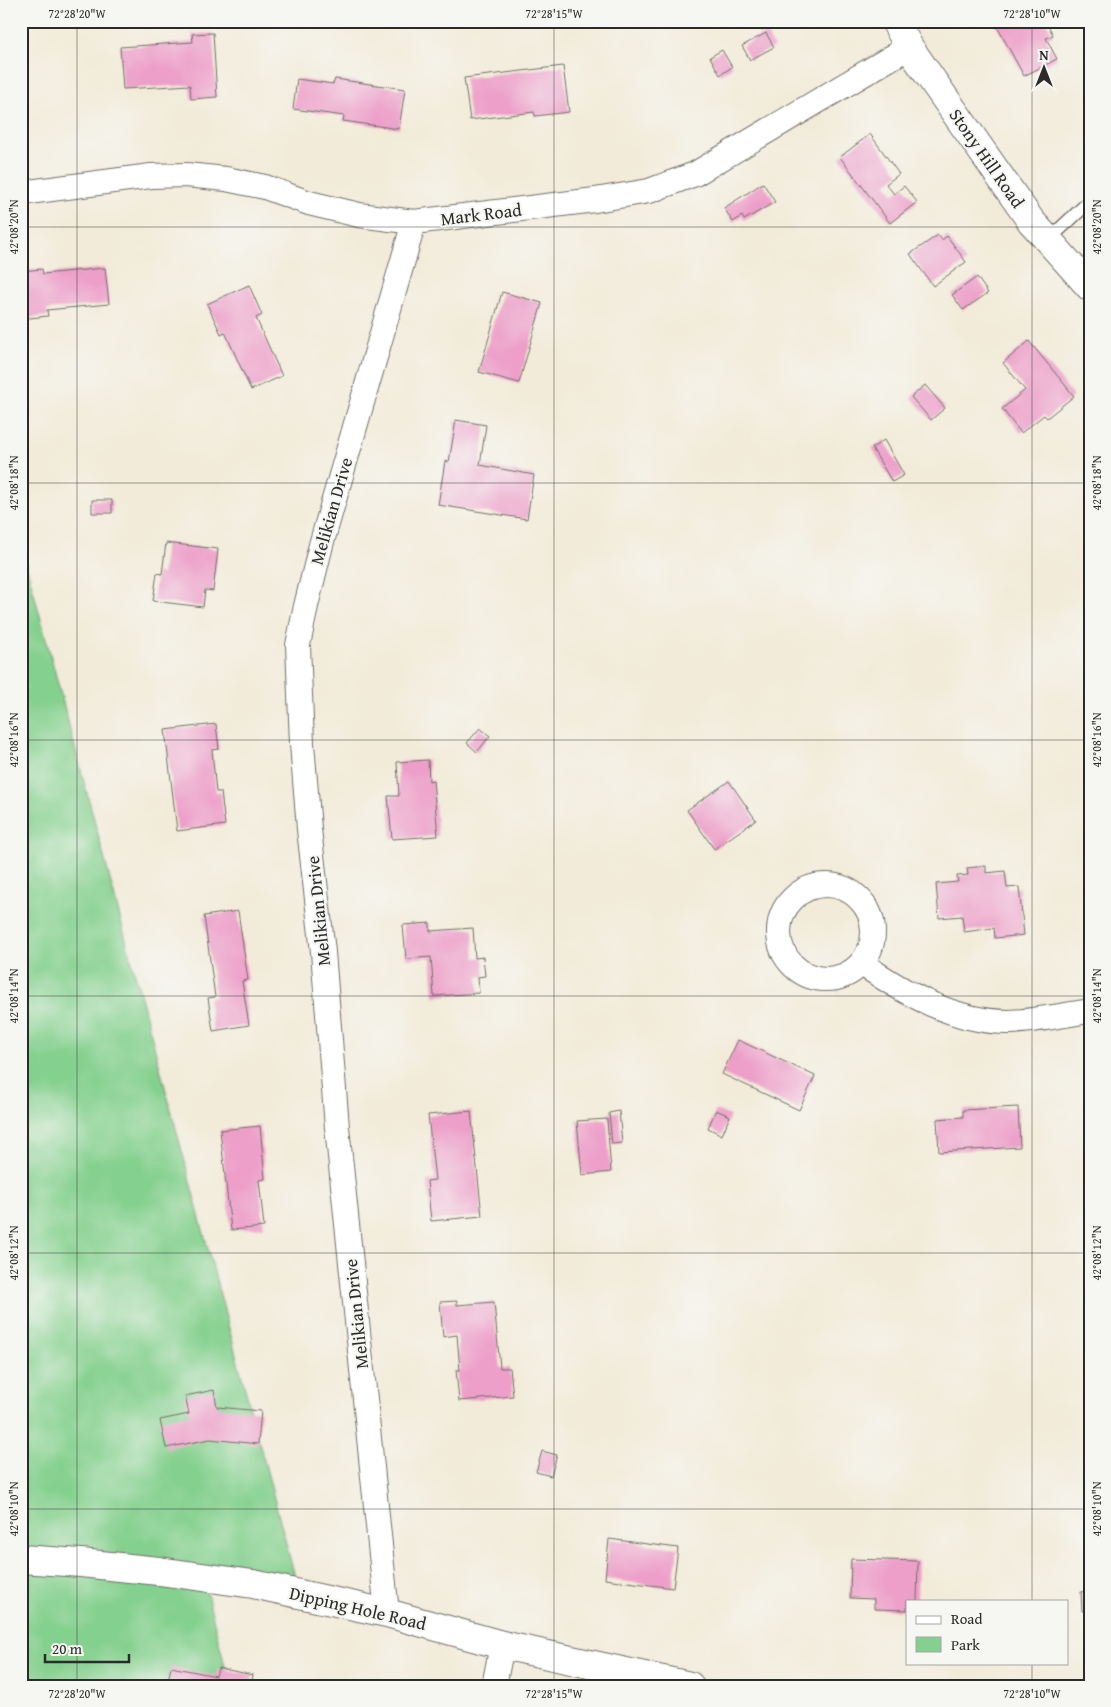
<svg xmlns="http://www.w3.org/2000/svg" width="1111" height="1707" font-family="'Gentium Book Plus',serif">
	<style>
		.green { fill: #84d08e; stroke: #587e5c }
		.building { fill: #ed9fc9 }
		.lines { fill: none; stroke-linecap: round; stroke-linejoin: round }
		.service-casing { stroke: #716e68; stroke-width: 15 }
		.minor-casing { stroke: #716e68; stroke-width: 26 }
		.secondary-casing { stroke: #716e68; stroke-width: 30 }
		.service { stroke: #fff; stroke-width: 12 }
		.minor { stroke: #fff; stroke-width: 24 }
		.secondary { stroke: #fff; stroke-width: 28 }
		.ticks { fill: none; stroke: #2b2b2b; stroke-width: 1; stroke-opacity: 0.45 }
		.labels { text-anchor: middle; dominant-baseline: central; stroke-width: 4; stroke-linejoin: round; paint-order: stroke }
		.street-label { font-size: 18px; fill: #2b2b2b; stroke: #f6f6f2 }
		.neatline { fill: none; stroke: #2b2b2b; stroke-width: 2 }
		.ticks-label { font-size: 12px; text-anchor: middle; fill: #2b2b2b }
	</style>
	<rect width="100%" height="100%" fill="#f6f6f2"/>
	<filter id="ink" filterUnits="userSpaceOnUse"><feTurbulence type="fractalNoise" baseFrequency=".02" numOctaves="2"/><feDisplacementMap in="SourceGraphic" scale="10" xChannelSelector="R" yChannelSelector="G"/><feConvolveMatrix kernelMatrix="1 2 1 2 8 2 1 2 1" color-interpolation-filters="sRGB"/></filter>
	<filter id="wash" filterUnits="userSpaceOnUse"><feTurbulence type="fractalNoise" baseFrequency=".0096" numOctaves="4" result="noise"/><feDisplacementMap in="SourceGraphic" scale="20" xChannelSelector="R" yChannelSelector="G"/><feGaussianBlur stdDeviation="1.12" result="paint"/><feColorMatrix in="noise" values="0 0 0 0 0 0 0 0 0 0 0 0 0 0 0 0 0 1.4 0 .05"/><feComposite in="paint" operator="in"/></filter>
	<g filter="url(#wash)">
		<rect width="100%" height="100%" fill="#f2ebd9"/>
		<!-- green -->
		<path class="green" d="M21 544 295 1577 203 1578 230 1686H21Z"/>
		<g id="blocks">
			<!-- building -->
			<path class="building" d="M756 21H777L762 30Z
				M994 21H1046L1053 35 1046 38 1057 59 1024 76Z
				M213 33 217 97 191 99 190 85 123 89 120 47 193 42 192 34Z
				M766 33 774 47 750 60 742 46Z
				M722 50 732 67 720 75 710 57Z
				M563 66 569 112 535 116 534 112 470 120 464 78Z
				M297 79 333 84 335 79 405 89 399 129 343 121 344 116 293 109Z
				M870 134 899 174 886 184 894 194 904 186 917 202 890 223 840 157Z
				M763 183 775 202 744 220 742 216 733 222 724 208Z
				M938 235 942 240 947 236 966 262 933 286 910 254Z
				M105 268 109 304 47 310 48 316 21 319V271L42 269 43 274Z
				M977 277 988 293 963 310 952 295Z
				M249 285 262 315 256 318 282 376 251 390 225 332 221 334 207 304Z
				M502 292 542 303 519 383 479 372Z
				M1029 341 1074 396 1047 418 1044 415 1021 433 1002 409 1025 390 1003 363Z
				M925 385 945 408 931 420 911 397Z
				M456 420 486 425 480 465 534 475 527 519 438 505 445 461 449 462Z
				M884 440 904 475 892 482 872 448Z
				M92 500H112V513H92Z
				M166 543 218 549 213 591 205 590 203 607 153 601 157 573 162 574Z
				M216 724 219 749 212 750 216 792H221L225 825 177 831 165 730Z
				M480 728 490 736 477 752 467 743Z
				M428 760 429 781 433 780 438 836 392 839 388 796H399L397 762Z
				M729 781 756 820 714 849 687 810Z
				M986 866V873L1005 871 1007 888 1019 887 1024 935 995 938 994 928 964 932 962 916 939 918 936 884 958 882 957 876 968 875 967 868Z
				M238 911 248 980 242 981 249 1025 213 1031 208 998 215 997 204 916Z
				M430 923V931L473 928 475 958 483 957 485 976 478 977 479 993 434 996 431 957 406 959 403 925Z
				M738 1040 815 1076 799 1110 722 1074Z
				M1018 1107 1020 1147 939 1152 937 1119 963 1117V1110Z
				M716 1110 730 1116 722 1135 708 1128Z
				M471 1111 482 1216 431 1221 427 1181 435 1180 428 1115Z
				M619 1111 622 1143 612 1144 609 1113Z
				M607 1119 611 1172 582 1175 577 1121Z
				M260 1126 265 1179 259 1180 264 1227 231 1230 220 1130Z
				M457 1301V1305L494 1302 500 1368H510L513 1396 459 1401 456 1370H460L457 1335 443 1337 440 1302Z
				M214 1390 217 1407 261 1411 258 1444 210 1439 166 1448 160 1420 189 1414 185 1396Z
				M542 1451 557 1455 551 1476 536 1472Z
				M609 1539 678 1548 673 1588 605 1579Z
				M851 1559 918 1561 917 1601H907V1610L874 1609V1599L850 1598Z
				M1085 1573H1090V1610L1082 1611 1081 1592 1086 1591Z
				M171 1667 216 1676 218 1668 253 1675 251 1686H167Z"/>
		</g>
	</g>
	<g filter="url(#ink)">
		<use href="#blocks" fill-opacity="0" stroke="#716e68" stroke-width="1"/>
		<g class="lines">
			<defs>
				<path id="service" d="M1048 240 1090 201"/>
				<path id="minor" d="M21 193 151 176 186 175 226 179 265 187 309 203 359 215 414 222 595 200 649 191 695 174 909 47
					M779 932a47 47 0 1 1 94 0a47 47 0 1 1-94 0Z
					M861 963C904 993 954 1022 1009 1022 1036 1021 1063 1015 1090 1011
					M387 1613 337 1127 323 952 309 829 302 744 298 645 306 606 321 545 414 222
					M494 1686 502 1645"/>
				<path id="secondary" d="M895 21 909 47 1031 221 1090 287
					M21 1559 81 1563 159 1571 253 1584 387 1613 502 1645 690 1686"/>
			</defs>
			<!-- service casing -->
			<use href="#service" class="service-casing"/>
			<!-- minor casing -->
			<use href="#minor" class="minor-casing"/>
			<!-- secondary casing -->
			<use href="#secondary" class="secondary-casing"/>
			<!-- service -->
			<use href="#service" class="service"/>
			<!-- minor -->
			<use href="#minor" class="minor"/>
			<!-- secondary -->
			<use href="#secondary" class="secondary"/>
		</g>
	</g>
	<!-- ticks -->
	<path class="ticks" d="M77 21V1686M554 21V1686M1032 21V1601M21 227H1090M21 483H1090M21 740H1090M21 996H1090M21 1253H1090M21 1509H1090M1032 1663V1686"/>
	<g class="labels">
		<!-- street labels -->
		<g class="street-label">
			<text transform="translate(987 158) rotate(55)">Stony Hill Road</text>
			<text transform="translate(481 214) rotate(-7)">Mark Road</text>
			<text transform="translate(331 511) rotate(-74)">Melikian Drive</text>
			<text transform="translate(318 911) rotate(-96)">Melikian Drive</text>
			<text transform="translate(356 1314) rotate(-96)">Melikian Drive</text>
			<text transform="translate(358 1608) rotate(13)">Dipping Hole Road</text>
		</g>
	</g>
	<!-- margin -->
	<rect width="1111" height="1707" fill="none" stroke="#f6f6f2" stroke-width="55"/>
	<!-- legend -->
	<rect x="906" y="1600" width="162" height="65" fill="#f6f6f2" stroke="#a5a5a2"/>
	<rect x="916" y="1616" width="25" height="8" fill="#ffffff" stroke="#a5a5a2"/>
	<text x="951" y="1624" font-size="15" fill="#2b2b2b">Road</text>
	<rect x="916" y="1637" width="25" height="15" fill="#84d08e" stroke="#a5a5a2"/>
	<text x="951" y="1650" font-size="15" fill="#2b2b2b">Park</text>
	<!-- north arrow -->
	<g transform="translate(1044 68)" stroke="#f6f6f2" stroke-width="4" paint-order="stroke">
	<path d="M0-4L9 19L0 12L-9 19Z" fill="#2b2b2b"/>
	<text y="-8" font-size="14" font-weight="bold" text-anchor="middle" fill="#2b2b2b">N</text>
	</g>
	<!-- scale -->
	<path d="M45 1654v8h84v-8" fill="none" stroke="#2b2b2b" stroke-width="2.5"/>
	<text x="52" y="1654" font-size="15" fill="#2b2b2b" stroke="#f6f6f2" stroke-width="4" paint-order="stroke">20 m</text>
	<rect x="28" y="28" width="1056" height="1652" class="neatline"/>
	<g class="ticks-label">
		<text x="77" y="18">72°28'20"W</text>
		<text x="554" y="18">72°28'15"W</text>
		<text x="1032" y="18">72°28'10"W</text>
		<text transform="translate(14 227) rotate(-90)" y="4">42°08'20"N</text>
		<text transform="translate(1097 227) rotate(-90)" y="4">42°08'20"N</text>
		<text transform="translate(14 483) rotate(-90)" y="4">42°08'18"N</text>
		<text transform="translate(1097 483) rotate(-90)" y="4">42°08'18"N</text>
		<text transform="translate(14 740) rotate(-90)" y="4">42°08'16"N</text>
		<text transform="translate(1097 740) rotate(-90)" y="4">42°08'16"N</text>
		<text transform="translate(14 996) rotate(-90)" y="4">42°08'14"N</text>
		<text transform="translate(1097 996) rotate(-90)" y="4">42°08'14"N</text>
		<text transform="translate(14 1253) rotate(-90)" y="4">42°08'12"N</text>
		<text transform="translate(1097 1253) rotate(-90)" y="4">42°08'12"N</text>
		<text transform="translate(14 1509) rotate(-90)" y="4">42°08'10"N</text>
		<text transform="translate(1097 1509) rotate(-90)" y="4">42°08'10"N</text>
		<text x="77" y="1698">72°28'20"W</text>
		<text x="554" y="1698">72°28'15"W</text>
		<text x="1032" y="1698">72°28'10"W</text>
	</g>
</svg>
